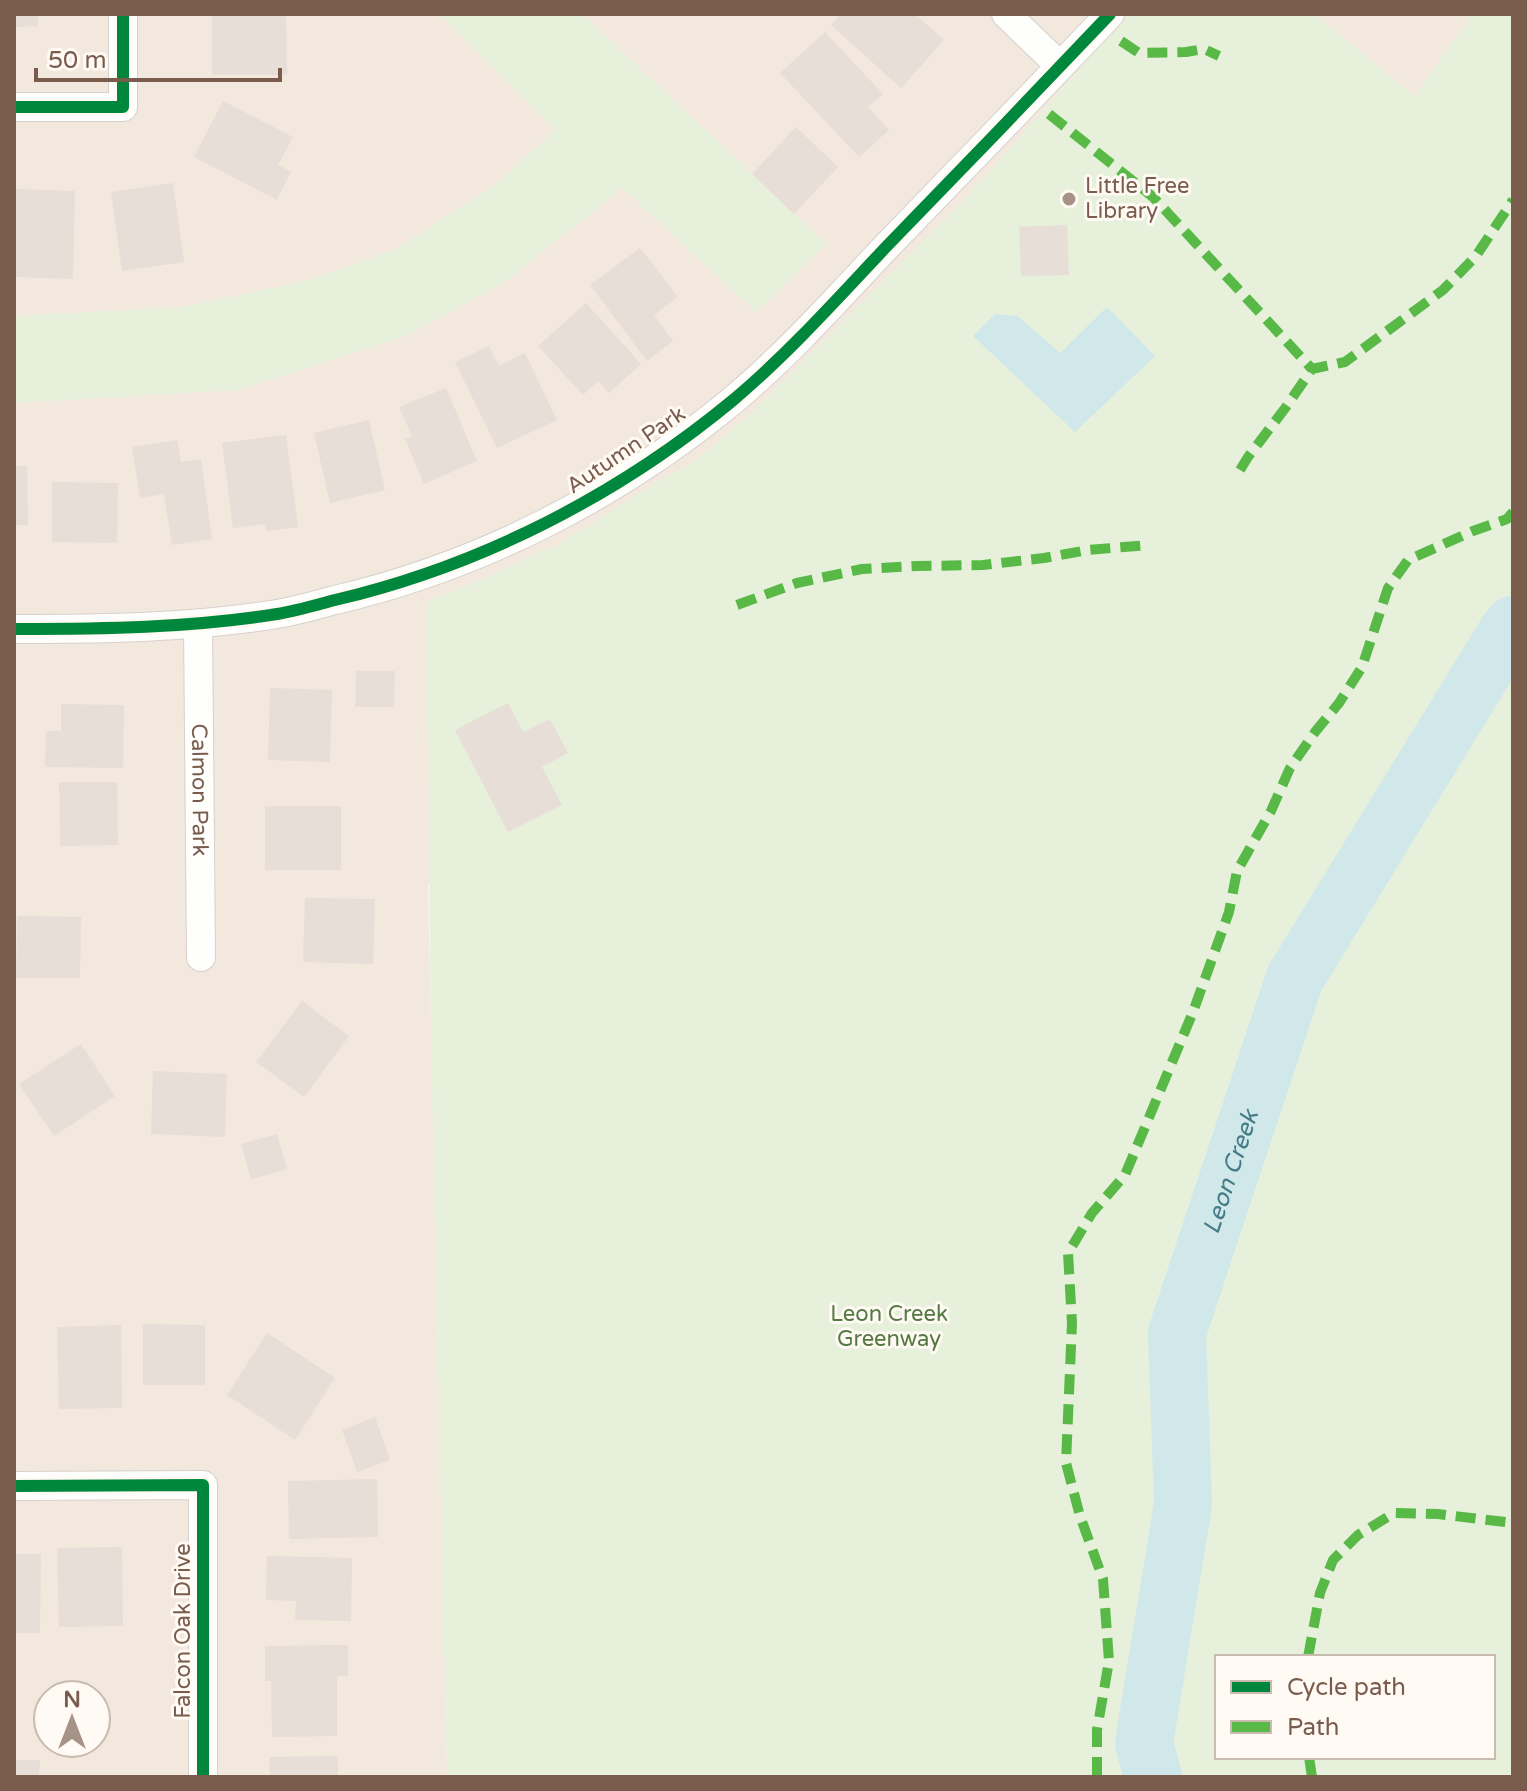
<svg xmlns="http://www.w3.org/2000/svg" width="1527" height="1791" font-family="'Varela Round',sans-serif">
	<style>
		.residential { fill: #f2e8de; fill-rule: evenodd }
		.green { fill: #e7f0db; fill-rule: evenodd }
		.water { fill: #d0e8ea }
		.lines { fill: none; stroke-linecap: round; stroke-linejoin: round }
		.river { stroke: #d0e8ea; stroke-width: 58 }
		.building { fill: #e6ded7 }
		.street-casing { stroke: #d7d1cb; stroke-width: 30 }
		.street { stroke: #fefefd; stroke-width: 28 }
		.quiet { stroke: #58b947; stroke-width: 10; stroke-dasharray: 20 10; stroke-linecap: butt }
		.cycleway-casing { stroke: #fffaf3; stroke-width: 17 }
		.cycleway { stroke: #00873e; stroke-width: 12 }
		.poi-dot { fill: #a69286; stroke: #fffaf3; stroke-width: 3 }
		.labels { text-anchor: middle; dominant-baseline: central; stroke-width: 6; stroke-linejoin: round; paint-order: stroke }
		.poi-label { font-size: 22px; fill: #7a5c4d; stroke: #fffaf3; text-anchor: start }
		.street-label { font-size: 22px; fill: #7a5c4d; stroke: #fffaf3 }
		.park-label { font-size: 22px; fill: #537a41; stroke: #fffaf3 }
		.water-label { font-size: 24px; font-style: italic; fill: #437c86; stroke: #fffaf3 }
	</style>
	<rect width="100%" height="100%" fill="#f9f5f0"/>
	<!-- residential -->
	<path class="residential" d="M14 14H1473L1416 97 428 885 447 1777H14ZM48 1695H96V1743H48Z"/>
	<!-- green -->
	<path class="green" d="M439 14H582L827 244 756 312 622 188 505 282 403 337 238 390 14 403V316L180 307 302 282 396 249 495 185 555 130Z
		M1127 14H1314L1415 96 1472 14H1513V1777H447L431 1041 427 602 480 580 559 544 664 478 692 464 750 414 968 196ZM1217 1657H1493V1757H1217Z"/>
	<!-- water -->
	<path class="water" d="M1107 307 1155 356 1075 432 973 336 995 314 1018 316 1060 353Z"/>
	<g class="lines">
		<!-- river -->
		<path class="river" id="s1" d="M1153 1777 1144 1743 1183 1504 1177 1333 1295 978 1508 631 1513 625"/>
	</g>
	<!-- building -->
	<path class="building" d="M14 14H38V26L14 27Z
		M212 14H286L287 75H212Z
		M841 14H915L944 40 901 88 831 25Z
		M825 32 883 94 868 107 889 130 859 157 780 73Z
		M223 101 293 137 278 165 291 172 277 200 194 157Z
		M796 127 838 167 794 214 752 174Z
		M173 183 184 262 122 271 111 192Z
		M14 189 75 191 73 279 14 277Z
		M1067 225 1069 275 1021 276 1019 227Z
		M640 248 678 297 654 315 673 341 647 361 590 285Z
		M586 303 641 364 609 393 598 381 583 395 538 346Z
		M489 346 499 366 525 353 557 420 497 448 455 362Z
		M446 388 477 461 424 484 405 439 412 436 399 407Z
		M369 420 385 490 330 503 314 433Z
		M286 435 298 527 266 531 265 524 233 528 222 443Z
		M177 440 181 462 201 459 212 539 172 545 164 494 140 498 132 447Z
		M14 466H27L28 525H14Z
		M52 482 118 483 117 543 52 542Z
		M356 671H395L394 707H355Z
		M270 688 332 690 330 762 268 760Z
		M508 703 523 732 550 719 568 753 542 767 562 805 508 832 455 730Z
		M61 704 124 705 123 768 45 767 46 731H61Z
		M59 782H117L118 845 60 846Z
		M265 806H341V870H265Z
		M305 898 375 899 373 964 303 962Z
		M17 916 81 917 80 978H16Z
		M302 1001 349 1036 304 1097 256 1062Z
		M81 1044 115 1096 54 1136 19 1084Z
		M153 1071 227 1074 225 1137 151 1134Z
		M277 1134 287 1169 251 1179 241 1144Z
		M143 1324 205 1325V1385H143Z
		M121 1325 122 1408 59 1409 57 1327Z
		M267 1333 335 1378 295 1440 227 1395Z
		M375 1417 390 1460 357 1472 342 1430Z
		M377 1479 378 1537 289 1539 288 1481Z
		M122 1547 123 1626 59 1627 57 1548Z
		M14 1554H41L40 1633H14Z
		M267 1556 352 1558 351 1621 295 1620 296 1601 266 1600Z
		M348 1645V1676H337V1736L272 1737 271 1681H265V1646Z
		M338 1756V1777H270L269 1757Z
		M14 1760H40L39 1777H14Z"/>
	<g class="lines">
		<defs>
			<g id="street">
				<path d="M1006 14 1060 66"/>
				<path d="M14 107H123V14"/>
				<path id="s2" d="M198 624 201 957"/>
				<path d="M14 629C102 629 190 628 277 614 296 611 316 605 335 600 480 566 617 496 732 401 787 355 837 299 886 247 961 170 1036 92 1110 14"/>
				<path d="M14 1486 203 1485V1777"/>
			</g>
		</defs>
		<!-- street casing -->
		<use href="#street" class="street-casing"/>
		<!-- street -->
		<use href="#street" class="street"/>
		<!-- quiet -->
		<path class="quiet" d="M1121 41 1139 53 1186 52 1204 49 1219 56
			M1049 114 1153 197 1312 369
			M1240 470 1248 457 1286 407 1312 369 1345 362 1443 290 1476 256 1513 200
			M737 605 797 583 862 569 917 566 983 565 1044 558 1088 550 1148 545
			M1308 1657 1320 1593 1333 1560 1358 1535 1394 1513 1438 1514 1513 1523
			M1309 1757 1312 1777
			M1097 1777V1730L1109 1661 1103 1579 1080 1516 1066 1463 1072 1323 1068 1253 1092 1213 1125 1175 1193 1012 1229 912 1237 871 1271 811 1290 768 1315 732 1339 703 1362 667 1388 588 1408 560 1473 531 1507 519 1513 512"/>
		<defs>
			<path id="cycleway" d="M14 107H123V14
				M14 629C102 629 190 628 277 614 296 611 316 605 335 600 480 566 617 496 732 401 787 355 837 299 886 247 961 170 1036 92 1110 14
				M14 1486 203 1485V1777"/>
		</defs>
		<!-- cycleway casing -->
		<use href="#cycleway" class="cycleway-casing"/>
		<!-- cycleway -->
		<use href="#cycleway" class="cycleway"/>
	</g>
	<!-- markers -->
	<circle class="poi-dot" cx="1069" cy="199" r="8"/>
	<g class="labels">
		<!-- poi labels -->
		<g class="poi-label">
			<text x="1085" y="186">Little Free<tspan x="1085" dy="25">Library</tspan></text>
		</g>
		<!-- street labels -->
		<g class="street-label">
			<text transform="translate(626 450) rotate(-34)">Autumn Park</text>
			<text stroke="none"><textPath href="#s2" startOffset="166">Calmon Park</textPath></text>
			<text transform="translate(183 1631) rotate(-90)">Falcon Oak Drive</text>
		</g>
		<!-- park labels -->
		<g class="park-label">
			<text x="889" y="1314">Leon Creek<tspan x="889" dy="25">Greenway</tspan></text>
		</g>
		<!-- water labels -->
		<g class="water-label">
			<text stroke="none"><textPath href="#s1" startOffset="618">Leon Creek</textPath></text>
		</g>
	</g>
	<!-- border -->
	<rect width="1527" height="1791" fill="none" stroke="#7a5c4d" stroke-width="32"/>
	<!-- legend -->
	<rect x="1215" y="1655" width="280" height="104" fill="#fffaf3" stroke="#cabbb1" stroke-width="2"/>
	<rect x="1231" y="1681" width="40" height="12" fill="#00873e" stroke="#cabbb1" stroke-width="2"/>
	<text x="1287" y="1695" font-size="24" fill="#7a5c4d">Cycle path</text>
	<rect x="1231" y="1721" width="40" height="12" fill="#58b947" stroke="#cabbb1" stroke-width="2"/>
	<text x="1287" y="1735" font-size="24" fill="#7a5c4d">Path</text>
	<!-- north arrow -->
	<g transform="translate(72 1719)"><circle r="38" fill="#fffaf3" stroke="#cabbb1" stroke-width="2"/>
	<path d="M0-6L14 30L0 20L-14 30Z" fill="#a69286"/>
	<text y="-12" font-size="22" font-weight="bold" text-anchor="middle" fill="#7a5c4d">N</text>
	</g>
	<!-- scale -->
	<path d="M36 68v12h244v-12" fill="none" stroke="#7a5c4d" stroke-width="4"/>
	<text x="48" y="68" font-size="24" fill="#7a5c4d" stroke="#fffaf3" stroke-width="6" paint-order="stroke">50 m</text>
</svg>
